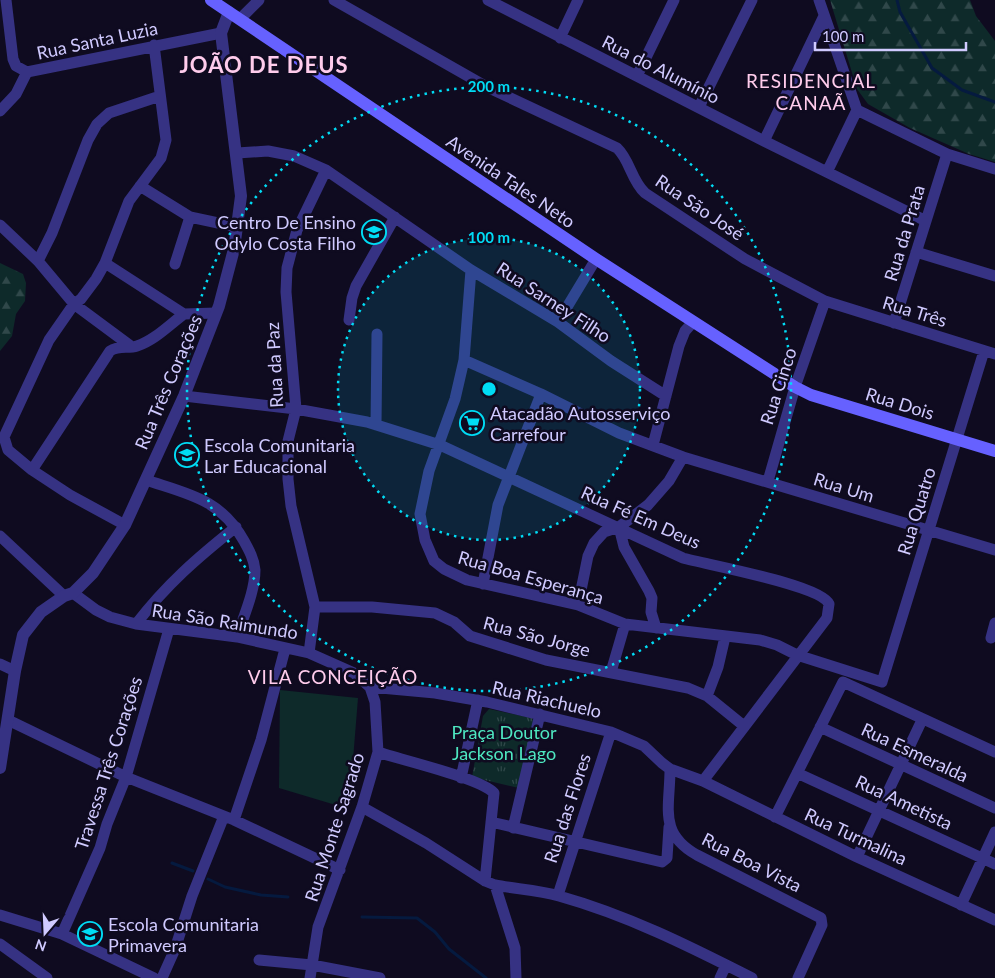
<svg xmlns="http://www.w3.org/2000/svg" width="995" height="978" font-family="Lato,sans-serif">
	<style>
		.grass { fill: #0e2a2a }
		.forest { fill: url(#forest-firs) }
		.park { fill: url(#park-tufts) }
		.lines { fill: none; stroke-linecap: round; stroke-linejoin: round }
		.stream { stroke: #051a3f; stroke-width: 3 }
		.minor { stroke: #363283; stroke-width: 11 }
		.tertiary { stroke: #363283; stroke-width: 12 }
		.secondary { stroke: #6661ff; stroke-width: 12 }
		.ring { fill: none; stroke: #00dcf5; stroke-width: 2.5; stroke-dasharray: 2.5 5 }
		.labels { text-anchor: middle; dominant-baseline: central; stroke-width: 5; stroke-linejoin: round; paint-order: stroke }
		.street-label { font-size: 18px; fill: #d0caff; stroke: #0f0b20 }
		.poi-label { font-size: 18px; fill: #d0caff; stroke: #0f0b20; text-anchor: start }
		.park-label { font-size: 18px; fill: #4ee7c1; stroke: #0f0b20 }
		.neighbourhood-label { font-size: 19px; letter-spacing: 1px; fill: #ffccec; stroke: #0f0b20 }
		.district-label { font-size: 22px; font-weight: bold; letter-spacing: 1px; fill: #ffccec; stroke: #0f0b20 }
		.centre { fill: #00dcf5; stroke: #0f0b20; stroke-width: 2.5 }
		.ring-label { font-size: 15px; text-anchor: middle; font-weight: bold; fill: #00dcf5; stroke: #0f0b20; stroke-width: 5; stroke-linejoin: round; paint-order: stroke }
	</style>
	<defs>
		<pattern id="forest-firs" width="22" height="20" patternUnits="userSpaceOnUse" patternTransform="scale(1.25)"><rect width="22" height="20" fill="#0e2a2a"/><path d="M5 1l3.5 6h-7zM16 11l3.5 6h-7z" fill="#30484a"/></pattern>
		<pattern id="park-tufts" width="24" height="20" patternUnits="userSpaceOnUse" patternTransform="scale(1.25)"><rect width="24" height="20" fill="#0e2a2a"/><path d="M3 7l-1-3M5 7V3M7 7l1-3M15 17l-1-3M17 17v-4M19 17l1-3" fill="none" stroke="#30484a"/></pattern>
	</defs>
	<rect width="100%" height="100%" fill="#0f0b20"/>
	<!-- grass -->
	<path class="grass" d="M280 690 358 698 349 809 279 788Z"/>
	<!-- forest -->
	<path class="forest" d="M830 0H970L976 16 995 41V162L969 154 910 128 868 104 857 89Z
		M0 263 23 274 26 283 25 301 16 314 12 336 0 351Z"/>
	<!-- park -->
	<path class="park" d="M489 709 532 718 535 724 519 788 472 777 483 716Z"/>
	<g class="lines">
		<!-- stream -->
		<path class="stream" d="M897 0 900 12 932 68 962 90 995 102
			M172 863 193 871
			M208 879 225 887 261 895 288 897
			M362 917 417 918 435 932 449 949 486 978"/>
		<!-- minor -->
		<path class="minor" d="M6 0 13 59 16 66 27 72
			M334 0 487 87 617 148C630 160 631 180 645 193L745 259 825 301 995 354
			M488 0 764 141 926 221
			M819 0 857 110
			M240 19 259 0
			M560 38 578 0
			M27 72 221 33
			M637 76 674 0
			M699 107 752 0
			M857 110 947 154 995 169
			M0 111 16 94 27 72
			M764 141 824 16
			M237 153 268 151 294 156 326 170 471 270 558 322 611 361 666 396
			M827 172 857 110
			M140 186 190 217 237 227
			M0 225 38 261 74 304 132 347
			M916 252 995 276
			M38 261 52 233 88 140 97 124 109 113 160 96
			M105 263 184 314 216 313
			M175 264 190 217
			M471 270 464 360 455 399 429 471 420 514 425 540 434 561 444 569 467 580 578 605 625 624 760 640 777 645 797 655 882 682 984 351
			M349 320 352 298 356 286 395 217
			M558 322 596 259
			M894 323 947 154
			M464 360 541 394 619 433 683 457 995 550
			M184 396 296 409 367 422 440 445 683 558C708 565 821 585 829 604L827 618 703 781
			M376 425 377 334
			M653 445 679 346 685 331 693 322
			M32 470 110 351C119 345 128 349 137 346 155 340 169 325 184 314
			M146 480C188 494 221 499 244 541 249 550 254 559 255 570 255 592 243 617 237 637
			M768 481 795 387 825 301
			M125 525 70 495 32 470 8 450 4 437 49 340 74 304 81 299 96 279 105 263 129 201 161 158 166 140 154 45
			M619 527 624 547 649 591 652 598 651 612 656 628
			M0 536 64 596
			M483 584 498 505 541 394
			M73 593 96 610 110 617 136 624 237 637 309 653 354 673 370 687 375 702 378 752 362 807 318 927 310 978
			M578 605 588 556 594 543 604 532 619 527 648 505 669 481 683 457
			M315 607H372L435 613 454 622 470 636 546 660 688 688 707 696 744 726
			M136 624C167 584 197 558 236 527
			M991 638 995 623
			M309 653 315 607 291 506 288 479V441L296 409 286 292 287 268 297 230 326 170
			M0 664 15 671
			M611 672 625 624
			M370 687 435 693 487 702 611 732 644 746 662 763 670 769 703 781 857 857 995 920
			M707 696 718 667 725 637
			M8 720 126 777 234 820 340 870
			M820 727 995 808
			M378 752C401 760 480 778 494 793L485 881
			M670 769C670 808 658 833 697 855L821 918 822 925 798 978
			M797 773 995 864
			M461 778 478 700
			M362 807 426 843 485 881 495 885C516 889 539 890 559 896 627 915 689 946 752 978
			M775 817 843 682 995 752
			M234 820 261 740 285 649
			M491 822 662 862 667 858 669 827
			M513 828 540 714
			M857 857 922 720
			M495 885 515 948 516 978
			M558 895 611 732
			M961 905 995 832
			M0 915 62 934 154 978
			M62 934 100 848 107 824 126 777 169 629
			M0 944 47 978
			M259 960 312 965 380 978
			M162 978 175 949 192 896 224 816
			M720 978 726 965"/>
		<!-- tertiary -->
		<path class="tertiary" d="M0 768 15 671 23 635 41 612 64 596 73 593 93 573 125 525 184 396 219 306 234 249 241 196 221 33 229 12"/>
		<!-- secondary -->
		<path class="secondary" d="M211 0 596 259 795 387 811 395 995 451"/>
	</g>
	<!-- distance rings -->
	<circle cx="489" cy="389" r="151" fill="#00dcf5" fill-opacity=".12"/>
	<g class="ring">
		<circle cx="489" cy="389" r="151"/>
		<circle cx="489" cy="389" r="302"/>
	</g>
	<!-- icons -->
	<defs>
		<symbol id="school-ring" viewBox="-11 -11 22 22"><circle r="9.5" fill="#0f0b20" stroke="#00dcf5" stroke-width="1.5"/><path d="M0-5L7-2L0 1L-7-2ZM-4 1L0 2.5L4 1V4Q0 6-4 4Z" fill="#00dcf5"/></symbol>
		<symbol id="supermarket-ring" viewBox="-11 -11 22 22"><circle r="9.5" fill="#0f0b20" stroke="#00dcf5" stroke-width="1.5"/><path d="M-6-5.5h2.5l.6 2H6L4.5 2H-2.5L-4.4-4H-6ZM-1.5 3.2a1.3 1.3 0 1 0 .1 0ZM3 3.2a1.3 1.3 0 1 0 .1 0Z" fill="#00dcf5"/></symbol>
	</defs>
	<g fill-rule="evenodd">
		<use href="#school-ring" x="360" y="218" width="28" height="28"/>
		<use href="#supermarket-ring" x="458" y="409" width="28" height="28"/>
		<use href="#school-ring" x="173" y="441" width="28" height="28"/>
		<use href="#school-ring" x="76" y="920" width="28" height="28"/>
	</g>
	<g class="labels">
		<!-- street labels -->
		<g class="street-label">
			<text transform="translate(97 40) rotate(-12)">Rua Santa Luzia</text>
			<text transform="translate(661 69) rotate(27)">Rua do Alumínio</text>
			<text transform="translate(511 181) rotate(34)">Avenida Tales Neto</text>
			<text transform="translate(700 207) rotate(34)">Rua São José</text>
			<text transform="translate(904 233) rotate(-73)">Rua da Prata</text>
			<text transform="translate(554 302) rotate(33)">Rua Sarney Filho</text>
			<text transform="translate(915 311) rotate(17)">Rua Três</text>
			<text transform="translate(274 365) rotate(-93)">Rua da Paz</text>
			<text transform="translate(168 382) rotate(-67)">Rua Três Corações</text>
			<text transform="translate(778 386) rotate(-72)">Rua Cinco</text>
			<text transform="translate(900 403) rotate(17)">Rua Dois</text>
			<text transform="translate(844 487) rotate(17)">Rua Um</text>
			<text transform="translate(916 511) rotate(-73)">Rua Quatro</text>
			<text transform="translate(641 517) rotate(24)">Rua Fé Em Deus</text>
			<text transform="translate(531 577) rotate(16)">Rua Boa Esperança</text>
			<text transform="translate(225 621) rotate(9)">Rua São Raimundo</text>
			<text transform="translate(537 636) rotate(15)">Rua São Jorge</text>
			<text transform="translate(547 699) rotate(13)">Rua Riachuelo</text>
			<text transform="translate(915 752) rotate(25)">Rua Esmeralda</text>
			<text transform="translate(108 763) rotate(-72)">Travessa Três Corações</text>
			<text transform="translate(904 802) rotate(25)">Rua Ametista</text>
			<text transform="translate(567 808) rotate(-72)">Rua das Flores</text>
			<text transform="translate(334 827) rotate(-72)">Rua Monte Sagrado</text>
			<text transform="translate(856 836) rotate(25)">Rua Turmalina</text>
			<text transform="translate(752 862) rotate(27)">Rua Boa Vista</text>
		</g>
		<!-- poi labels -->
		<g class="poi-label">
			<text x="356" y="222" text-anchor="end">Centro De Ensino<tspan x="356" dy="21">Odylo Costa Filho</tspan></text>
			<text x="490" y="413">Atacadão Autosserviço<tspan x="490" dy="21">Carrefour</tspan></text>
			<text x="204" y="445">Escola Comunitaria<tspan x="204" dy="21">Lar Educacional</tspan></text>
			<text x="108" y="924">Escola Comunitaria<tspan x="108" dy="21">Primavera</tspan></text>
		</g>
		<!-- park labels -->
		<g class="park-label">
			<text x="504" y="732">Praça Doutor<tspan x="504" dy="21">Jackson Lago</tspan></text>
		</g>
		<!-- neighbourhood labels -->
		<g class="neighbourhood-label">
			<text x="811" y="80">RESIDENCIAL<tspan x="811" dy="22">CANAÃ</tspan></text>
			<text x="333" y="676">VILA CONCEIÇÃO</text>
		</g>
		<!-- district labels -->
		<g class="district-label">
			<text x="264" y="64">JOÃO DE DEUS</text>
		</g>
	</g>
	<circle cx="489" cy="389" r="8" class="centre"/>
	<g class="ring-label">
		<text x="489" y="92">200 m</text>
		<text x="489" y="243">100 m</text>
	</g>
	<!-- north arrow -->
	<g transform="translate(45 933) rotate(199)" stroke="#0f0b20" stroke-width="4" paint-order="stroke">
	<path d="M0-4L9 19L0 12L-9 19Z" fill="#d0caff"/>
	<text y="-8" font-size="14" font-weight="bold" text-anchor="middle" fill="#d0caff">N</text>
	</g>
	<!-- scale -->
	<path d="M815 42v8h151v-8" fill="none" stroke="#d0caff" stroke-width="2.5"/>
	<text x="822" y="42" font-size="15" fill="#d0caff" stroke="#0f0b20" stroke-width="4" paint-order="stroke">100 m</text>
</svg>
